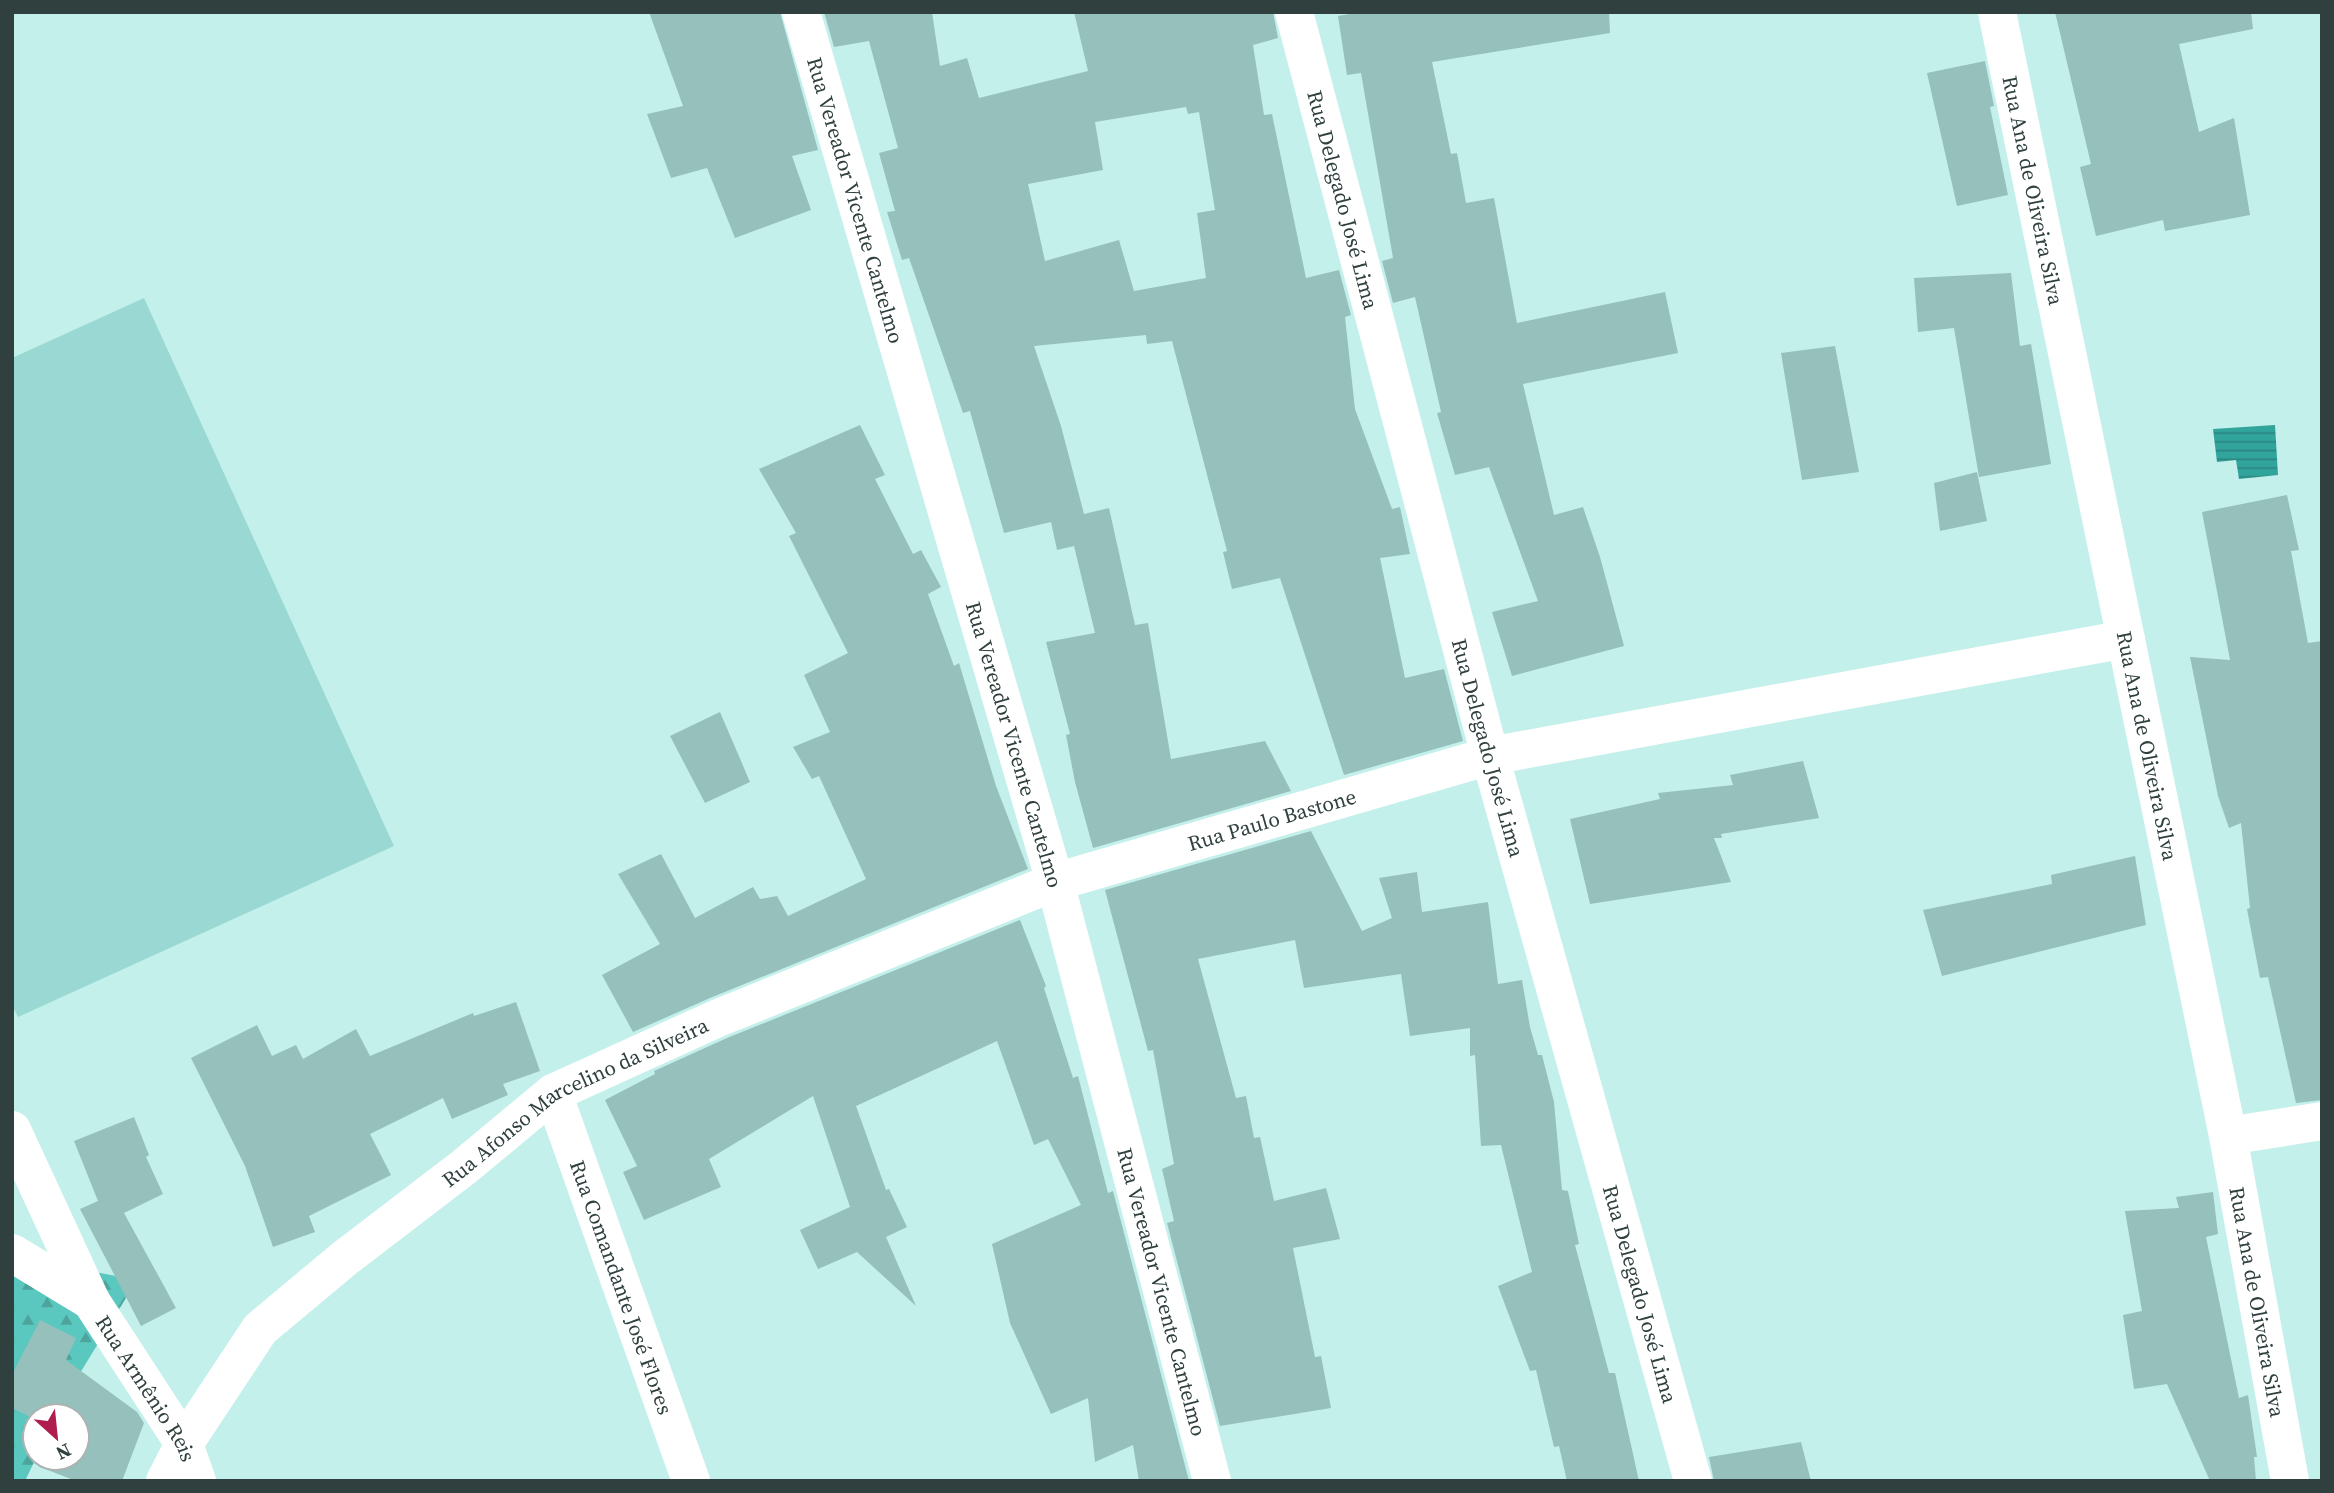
<svg xmlns="http://www.w3.org/2000/svg" width="2334" height="1493" font-family="'Source Serif 4',serif">
	<style>
		.green { fill: #9ad9d3 }
		.forest { fill: url(#forest-firs) }
		.water { fill: url(#water-rules) }
		.building { fill: #95c0bb; fill-rule: evenodd }
		.lines { fill: none; stroke-linecap: round; stroke-linejoin: round }
		.minor { stroke: #fff; stroke-width: 38 }
		.labels { text-anchor: middle; dominant-baseline: central; stroke-width: 5; stroke-linejoin: round; paint-order: stroke }
		.street-label { font-size: 21px; fill: #2f403f; stroke: #fff }
	</style>
	<defs>
		<pattern id="forest-firs" width="22" height="20" patternUnits="userSpaceOnUse" patternTransform="scale(1.75)"><rect width="22" height="20" fill="#5bc8bf"/><path d="M5 1l3.5 6h-7zM16 11l3.5 6h-7z" fill="#4ca49d"/></pattern>
		<pattern id="water-rules" width="6" height="5" patternUnits="userSpaceOnUse" patternTransform="scale(1.75)"><rect width="6" height="5" fill="#31a49c"/><path d="M0 2.5h6" fill="none" stroke="#2a8781"/></pattern>
	</defs>
	<rect width="100%" height="100%" fill="#c4f0eb"/>
	<!-- green -->
	<path class="green" d="M144 298 394 846 18 1017 12 1005V358Z"/>
	<!-- forest -->
	<path class="forest" d="M12 1256 137 1280 69 1391 35 1416 36 1458 25 1481H12Z"/>
	<!-- water -->
	<path class="water" d="M2275 425 2278 475 2239 479 2236 460 2217 462 2213 429Z"/>
	<!-- building -->
	<path class="building" d="M649 12H780L818 150 792 156 811 210 735 238 707 168 671 178 647 114 683 106Z
		M824 12H932L940 66 967 58 979 98 1088 71 1074 12H1273L1278 38 1253 45 1264 115 1272 114 1306 278 1339 270 1351 315 1345 317 1355 409 1392 509 1400 507 1410 554 1380 558 1405 678 1444 669 1463 741 1344 775 1280 578 1232 589 1223 552 1227 551 1172 341 1147 344 1146 335 1034 346 1061 426 1084 514 1109 508 1135 625 1148 623 1171 759 1265 741 1291 791 1093 848 1075 782 1066 735 1070 734 1046 642 1095 633 1074 546 1057 550 1051 522 1004 533 970 411 963 413 909 258 902 260 887 212 895 211 879 153 898 148 869 41 834 47ZM1186 107 1188 114 1199 112 1215 210 1197 213 1206 278 1134 291 1119 240 1045 261 1028 184 1103 170 1095 122Z
		M1361 12H1609L1610 33 1432 62 1451 154 1457 153 1466 203 1494 198 1517 323 1665 292 1678 353 1523 384 1554 515 1583 507 1600 557 1624 646 1512 676 1492 612 1538 601 1489 467 1455 475 1437 413 1441 412 1415 297 1393 303 1382 261 1393 258 1361 73 1347 75 1338 16Z
		M2055 12H2251L2253 29 2179 44 2199 132 2234 118 2250 215 2165 231 2163 220 2096 236 2080 167 2091 164Z
		M1985 61 1994 106 1990 107 2008 195 1957 206 1927 73Z
		M2011 273 2020 346 2031 344 2051 464 1979 477 1954 328 1918 332 1914 278Z
		M1835 346 1859 472 1802 480 1781 353Z
		M860 425 885 475 875 479 913 554 921 550 941 587 928 594 954 666 959 663 996 786 1028 869 710 998 633 1032 602 975 660 944 618 874 661 854 695 918 753 887 760 899 777 896 788 916 866 879 819 776 812 779 793 747 830 732 804 675 848 653 789 536 796 533 759 469Z
		M1977 472 1987 521 1940 531 1934 483Z
		M2287 495 2299 550 2291 551 2308 643 2322 641V1100L2296 1103 2268 977 2260 978 2247 909 2250 908 2241 823 2229 828 2218 796 2190 657 2230 660 2202 512Z
		M720 712 750 782 705 803 670 736Z
		M1803 761 1819 818 1721 834 1722 838H1714L1731 882 1590 904 1570 819 1660 799 1658 793 1733 785 1730 775Z
		M1311 831 1362 931 1392 918 1379 878 1417 872 1422 912 1488 902 1498 984 1522 980 1530 1027 1538 1055H1542L1554 1102 1562 1190 1568 1191 1579 1244 1575 1245 1609 1373H1615L1639 1481H1567L1559 1446 1554 1447 1536 1370 1530 1371 1498 1286 1532 1272 1501 1145 1481 1146 1475 1055 1470 1056V1028L1410 1036 1401 974 1304 988 1295 940 1198 959 1236 1098 1246 1096 1254 1138 1260 1137 1274 1201 1326 1188 1340 1239 1293 1248 1315 1357 1321 1356 1331 1408 1220 1426 1167 1223 1174 1221 1162 1169 1174 1164 1153 1050 1148 1051 1105 890Z
		M2135 856 2146 925 1942 976 1923 910 2052 884 2051 875Z
		M1020 920 1046 986 1044 988 1073 1078 1078 1076 1108 1193 1113 1191 1189 1481H1139L1133 1445 1095 1462 1088 1398 1051 1414 1010 1323 992 1244 1081 1205 1048 1139 1034 1145 997 1041 856 1106 886 1190 889 1189 907 1227 886 1237 916 1306 857 1252 818 1269 800 1230 850 1207 813 1096 709 1159 721 1187 644 1220 623 1172 637 1166 605 1100 655 1074 654 1071 727 1038Z
		M516 1002 540 1071 503 1084 508 1095 452 1119 443 1098 370 1134 391 1175 309 1216 315 1232 273 1247 245 1166 191 1058 257 1025 272 1056 296 1045 303 1059 356 1029 370 1056 473 1013 474 1016Z
		M134 1117 149 1155 146 1157 163 1194 124 1213 176 1308 141 1326 80 1209 98 1201 74 1141Z
		M2213 1192 2218 1234 2206 1237 2239 1398 2248 1395 2257 1457H2254L2256 1481H2210L2167 1384 2134 1389 2123 1315 2142 1311 2125 1211 2179 1208 2176 1197Z
		M40 1320 76 1338 66 1360 137 1412 144 1423 122 1481H76L40 1467 44 1458H77V1416H35V1419L12 1408V1375Z
		M1801 1442 1811 1481H1714L1709 1457Z"/>
	<g class="lines">
		<!-- minor -->
		<g class="minor">
			<path id="s1" d="M801 12 1055 882 1212 1481"/>
			<path id="s2" d="M1294 12 1490 756 1693 1481"/>
			<path id="s3" d="M1997 12 2228 1136 2290 1481"/>
			<path id="s4" d="M553 1093 691 1481"/>
			<path id="s5" d="M12 1130 91 1301 184 1444 197 1481"/>
			<path d="M2228 1136 2322 1121"/>
			<path d="M12 1253 91 1301"/>
			<path id="s6" d="M165 1481 184 1444 260 1329 345 1258 464 1167 553 1093 718 1018 1055 882 1490 756 2126 639"/>
		</g>
	</g>
	<g class="labels">
		<!-- street labels -->
		<g class="street-label">
			<text stroke="none"><textPath href="#s3" startOffset="182">Rua Ana de Oliveira Silva</textPath></text>
			<text stroke="none"><textPath href="#s1" startOffset="196">Rua Vereador Vicente Cantelmo</textPath></text>
			<text stroke="none"><textPath href="#s2" startOffset="194">Rua Delegado José Lima</textPath></text>
			<text stroke="none"><textPath href="#s1" startOffset="763">Rua Vereador Vicente Cantelmo</textPath></text>
			<text stroke="none"><textPath href="#s3" startOffset="749">Rua Ana de Oliveira Silva</textPath></text>
			<text stroke="none"><textPath href="#s2" startOffset="761">Rua Delegado José Lima</textPath></text>
			<text stroke="none"><textPath href="#s6" startOffset="1326">Rua Paulo Bastone</textPath></text>
			<text stroke="none"><textPath href="#s6" startOffset="570">Rua Afonso Marcelino da Silveira</textPath></text>
			<text stroke="none"><textPath href="#s4" startOffset="206">Rua Comandante José Flores</textPath></text>
			<text stroke="none"><textPath href="#s1" startOffset="1330">Rua Vereador Vicente Cantelmo</textPath></text>
			<text stroke="none"><textPath href="#s2" startOffset="1328">Rua Delegado José Lima</textPath></text>
			<text stroke="none"><textPath href="#s3" startOffset="1316">Rua Ana de Oliveira Silva</textPath></text>
			<text stroke="none"><textPath href="#s5" startOffset="292">Rua Armênio Reis</textPath></text>
		</g>
	</g>
	<!-- border -->
	<rect width="2334" height="1493" fill="none" stroke="#2f403f" stroke-width="28"/>
	<!-- north arrow -->
	<g transform="translate(56 1437) rotate(153)"><circle r="33" fill="#ffffff" stroke="#acb3b2" stroke-width="2"/>
	<path d="M0-5L12 26L0 18L-12 26Z" fill="#af1d4e"/>
	<text y="-10" font-size="19" font-weight="bold" text-anchor="middle" fill="#2f403f">N</text>
	</g>
</svg>
